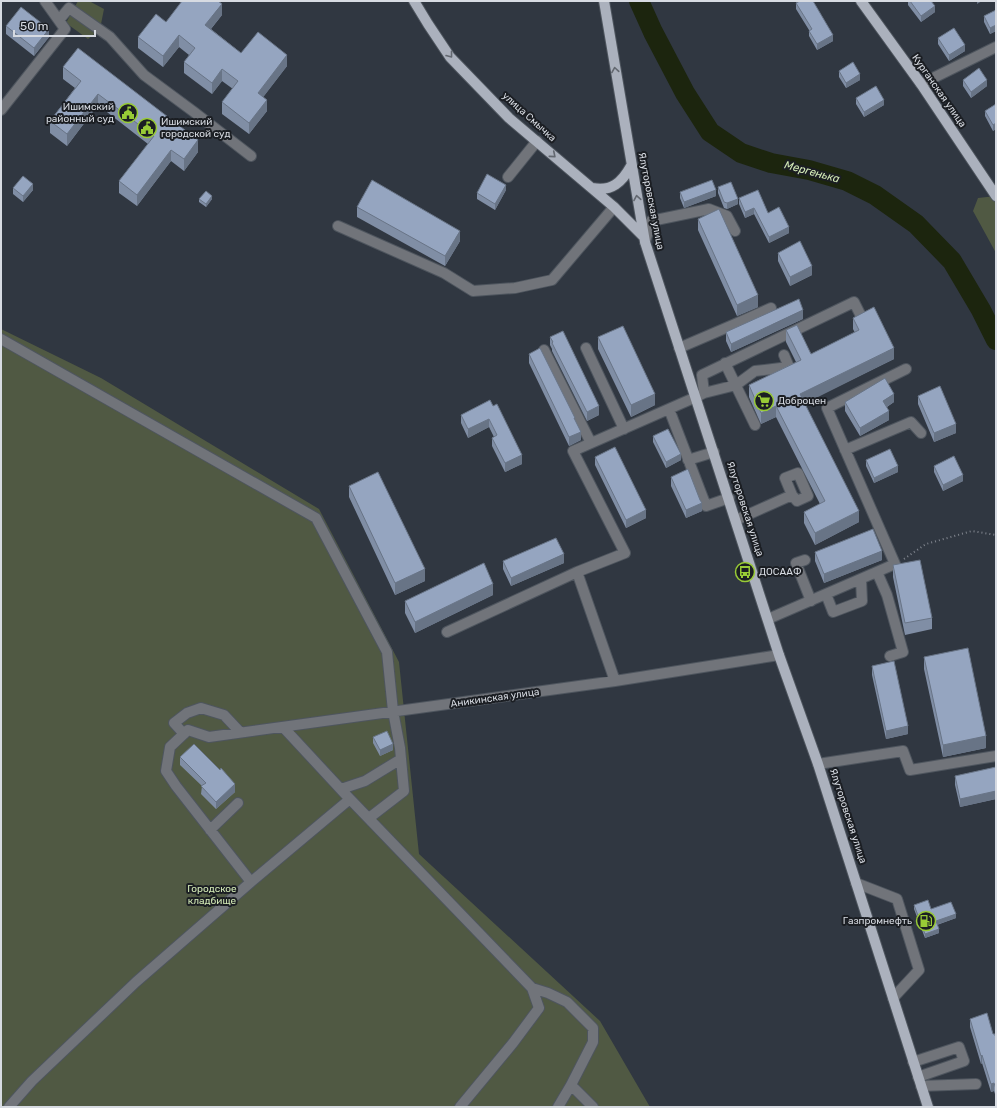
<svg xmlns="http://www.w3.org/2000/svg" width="997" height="1108" font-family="Rubik,sans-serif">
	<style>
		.green { fill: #505943 }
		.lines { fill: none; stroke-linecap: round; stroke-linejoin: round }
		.river { stroke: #1c250e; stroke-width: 20 }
		.minor-casing { stroke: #4e555e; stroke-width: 12 }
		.major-casing { stroke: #4e555e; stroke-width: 12 }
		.path { stroke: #7f848d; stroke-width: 2; stroke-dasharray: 1 3; stroke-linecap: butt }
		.minor { stroke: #71747a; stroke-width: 10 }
		.major { stroke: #abb1bd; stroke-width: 10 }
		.wall { fill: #808ea5 }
		.shaded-wall { fill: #687486 }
		.building { fill: #95a5c0; stroke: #687486 }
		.oneway { stroke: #636870 }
		.labels { text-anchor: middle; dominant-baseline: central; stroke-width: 4; stroke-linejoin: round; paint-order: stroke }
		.street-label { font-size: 10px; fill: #d7dbe2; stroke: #1b1e23 }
		.poi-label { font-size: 10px; fill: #d7dbe2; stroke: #1b1e23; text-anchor: start }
		.park-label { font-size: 10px; fill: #d4ebb7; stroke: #1b1e23 }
		.water-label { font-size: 11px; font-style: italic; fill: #d6edb9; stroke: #1b1e23 }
	</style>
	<rect width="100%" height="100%" fill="#303741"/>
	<!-- green -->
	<path class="green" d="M78 1H89L104 9 100 29 88 39 66 23Z
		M996 196V253L973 211 978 198Z
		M1 329 101 378 319 509 399 662 419 854 600 1021 650 1107H1Z"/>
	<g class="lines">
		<!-- river -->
		<path class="river" d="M639 1 653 32 685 93 710 132 741 153 771 163 809 170 847 181 875 195 916 224 952 261 981 310 996 340"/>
		<defs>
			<path id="minor" d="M59 20 69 8 110 37 144 75 194 112 251 156
				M921 84 996 47
				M1 110 65 29 45 1
				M508 177 537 141
				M338 226 444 273 473 291 515 288 552 280 614 207
				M645 242 651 221 709 209 727 216 735 231
				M1 339 316 518 387 652 393 711 400 748 401 759 365 781 341 789
				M586 348 624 429
				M679 348 735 324 771 308
				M544 350 591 443
				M725 363 755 425
				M704 393 736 385 755 371 789 367 784 355
				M669 409 706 506 729 498
				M845 450 911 422 921 433
				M688 460 714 452
				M736 520 792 495 797 501 808 496 798 473 785 478 792 495
				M805 560 796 563 811 601
				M877 572 887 595 903 652 890 656
				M826 594 833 612 862 601 861 579
				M768 619 895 564 827 408 906 369
				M447 632 577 572
				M615 681 577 572 625 553 573 451 696 397 704 393 702 375 854 302 860 314
				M283 727 347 796 532 988 548 993 567 1002 593 1028V1042L571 1085 593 1107
				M184 734 174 723 187 713 201 708 224 715 240 732
				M818 764 903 751 910 770 996 756
				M369 818 404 791 401 759
				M210 830 238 803
				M251 882 350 799
				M856 883 897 899 919 970 893 998
				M913 1062 959 1047 964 1061 918 1077
				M921 1086 976 1084
				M9 1107 32 1081 136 982 251 882 176 786 166 771 170 747 188 730 209 737 615 681 779 655
				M460 1107 513 1043 539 1008 532 988
				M558 1107 571 1085"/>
			<path id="major" d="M414 1 428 24 450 57 509 118 614 207 643 236
				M604 1 645 242 779 655 818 764 928 1107
				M861 1 921 84 996 196
				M592 188C612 192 622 182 631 166"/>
		</defs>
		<!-- minor casing -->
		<use href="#minor" class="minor-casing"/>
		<!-- major casing -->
		<use href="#major" class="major-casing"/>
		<!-- path -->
		<path class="path" d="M904 559 926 544 972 531 996 535"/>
		<!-- minor -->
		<use href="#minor" class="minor"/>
		<!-- major -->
		<use href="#major" class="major"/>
	</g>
	<!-- wall -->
	<path class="wall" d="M908 1H931L935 12 921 22 908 5Z
		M796 3 833 41 817 50 809 36V30L796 9Z
		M996 10V31L990 34 984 22V16Z
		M222 15 211 29 241 53 287 66 263 97 267 111 249 134 222 114V102L233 89 222 81 212 94 184 73V62L189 55 179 47 163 67 138 48V37L166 22Z
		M6 26 49 37 34 56 6 34Z
		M938 38 965 51 949 61 938 44Z
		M63 67 198 152 184 171 171 161 137 206 119 193V181L148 144 98 105 67 146 50 133V121L75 88 63 79Z
		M839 71 860 80 846 88 839 77Z
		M963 80 987 86 971 98 963 86Z
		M856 98 884 105 864 117 856 104Z
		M996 104V129L993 131 985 116V111Z
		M718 187 738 204 727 209 724 208 718 193Z
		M13 188 33 190 23 202 13 194Z
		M506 190 495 210 477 199V193Z
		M680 192 716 196 684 208 680 198Z
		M739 198 768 213 789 233 769 243 754 214 745 218 739 204Z
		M199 199H212L206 207 199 202Z
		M357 207 460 241 445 266 357 217Z
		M698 219 758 307 737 316 698 230Z
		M778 253 812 275 790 286 778 261Z
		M853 318 894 359 804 403 859 522 815 545 804 523V512L820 504 776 417 761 424 749 397V385L796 362 786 342V330L811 354 855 333 853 329Z
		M803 319 731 352 726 341V332Z
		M550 337 599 415 587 421 552 351V349L550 345Z
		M598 337 655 405 631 417 598 349Z
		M529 354 575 420 581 440 569 446 529 363Z
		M918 396 956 433 934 442 918 404Z
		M490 400 522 464 505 472 492 446V438L494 437 489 427 468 438 461 423V415Z
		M845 402H894L887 407 889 420 860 436 845 411Z
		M653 436 681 460 666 468 653 442Z
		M595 457 646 518 626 528 595 465Z
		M866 460 898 472 874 483 866 466Z
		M934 466 963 481 943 491 934 472Z
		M671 477 700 500 702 511 686 518 671 486Z
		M349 486 425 581 395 595 349 497Z
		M815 552 882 560 824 583 815 561Z
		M503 561 564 563 511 586 503 569Z
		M893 565 932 618V629L905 635 893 577Z
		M493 595 415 633 405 613V601Z
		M924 657 986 748 943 757 924 669Z
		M872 666 908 734 886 739 872 675Z
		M373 737 393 750 380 756 373 743Z
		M180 757 220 770 235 792 216 809 201 794 202 786 180 765Z
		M996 767V799L960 807 955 785V776Z
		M914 905 931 909 956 918 937 925 939 933 925 938 914 909Z
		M970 1019 995 1036H996V1097L994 1091 991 1092 982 1063 981 1064 970 1027Z"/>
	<!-- shaded-wall -->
	<path class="shaded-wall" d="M977 1H982L977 4Z
		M222 4V15L205 36V25Z
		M935 6V12L921 22V16Z
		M996 25V31L990 34V28Z
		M49 29V37L34 56V48Z
		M179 35V47L163 67V56Z
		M833 35V41L817 50V44Z
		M965 45V51L949 61V55Z
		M287 55V66L258 104V93Z
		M222 69V81L212 94V83Z
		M860 74V80L846 88V83Z
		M987 80V86L971 98V92Z
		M98 94V105L67 146V134Z
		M267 100V111L249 134V123Z
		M884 100V105L864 117V112Z
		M996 123V129L993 131V125Z
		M198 140V152L184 171V159Z
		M171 150V161L137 206V195Z
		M33 184V190L23 202V196Z
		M506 185V190L495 210V204Z
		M716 190V196L684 208V202Z
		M212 196V199L206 207V204Z
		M738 199V204L727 209V203Z
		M754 208V214L745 218V212Z
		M789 227V233L769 243V237Z
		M460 231V241L445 266V256Z
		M812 266V275L790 286V277Z
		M758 295V307L737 316V305Z
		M803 310V319L731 352V344Z
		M894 348V359L800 406V394Z
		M655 394V405L631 417V405Z
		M894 394V402L883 409V401Z
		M599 406V415L587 421V412Z
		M776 406V417L761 424V413Z
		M889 411V420L860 436V428Z
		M489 419V427L468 438V429Z
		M956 424V433L934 442V433Z
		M581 432V440L569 446V437Z
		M681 454V460L666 468V462Z
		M522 455V464L505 472V463Z
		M898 466V472L874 483V478Z
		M963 475V481L943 491V485Z
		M702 503V511L686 518V510Z
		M646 510V518L626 528V520Z
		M859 511V522L815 545V533Z
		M882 551V560L824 583V574Z
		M564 554V563L511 586V578Z
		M425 569V581L395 595V583Z
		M493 584V595L415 633V622Z
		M908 726V734L886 739V731Z
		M986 736V748L943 757V745Z
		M393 744V750L380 756V750Z
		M235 784V792L216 809V802Z
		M996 791V799L960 807V799Z
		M956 914V918L936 925V921Z
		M939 929V933L925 938V934Z
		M982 1055V1063L981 1064V1056Z
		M994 1083V1091L991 1092V1084Z"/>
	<!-- building -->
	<path class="building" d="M182 1H218L222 4 205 25 241 53 258 32 287 55 258 93 267 100 249 123 222 102 238 81 222 69 212 83 184 62 195 48 179 35 163 56 138 37 156 14 166 22Z
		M800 1H813L833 35 817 44 809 31 812 29 796 3Z
		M910 1H931L935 6 921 16Z
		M21 7 49 29 34 48 6 26Z
		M996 10V25L990 28 984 16Z
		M954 28 965 45 949 55 938 38Z
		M78 48 198 140 184 159 171 150 137 195 119 181 154 136 98 94 67 134 50 121 81 81 63 67Z
		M853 62 860 74 846 83 839 71Z
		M979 68 987 80 971 92 963 80Z
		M876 86 884 100 864 112 856 98Z
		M996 104V123L993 125 985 111Z
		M487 174 506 185 495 204 477 193Z
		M23 176 33 184 23 196 13 188Z
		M372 180 460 231 445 256 357 207Z
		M712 180 716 190 684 202 680 192Z
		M731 182 738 199 727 203 724 202 718 187Z
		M758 190 768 213 779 207 789 227 769 237 754 208 745 212 739 198Z
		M206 191 212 196 206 204 199 199Z
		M719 209 758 295 737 305 698 219Z
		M800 241 812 266 790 277 778 253Z
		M799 299 803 310 731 344 726 332Z
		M874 307 894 348 800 394 859 511 815 533 804 512 825 501 776 406 761 413 749 385 801 360 786 330 797 325 811 354 859 330 853 318Z
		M623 326 655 394 631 405 598 337Z
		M563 331 599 406 587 412 552 343 553 342 550 337Z
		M540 348 575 418H574L581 432 569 437 529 354Z
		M885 378 894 394 883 401 889 411 860 428 845 402Z
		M940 386 956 424 934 433 918 396Z
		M490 400 493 406 497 404 522 455 505 463 492 438 497 435 489 419 468 429 461 415Z
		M668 429 681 454 666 462 653 436Z
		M615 447 646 510 626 520 595 457Z
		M890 449 898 466 874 478 866 460Z
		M954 456 963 475 943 485 934 466Z
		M688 469 700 500 702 503 686 510 671 477Z
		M378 472 425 569 395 583 349 486Z
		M873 529 882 551 824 574 815 552Z
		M556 538 564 554 511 578 503 561Z
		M920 560 932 618 905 623 893 565Z
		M484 563 493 584 415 622 405 601Z
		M968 648 986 736 943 745 924 657Z
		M894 661 908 726 886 731 872 666Z
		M387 731 393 744 380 750 373 737Z
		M194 744 220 770 221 768 235 784 216 802 201 786 206 783 180 757Z
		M996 767V791L960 799 955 776Z
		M928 900 931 909 951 902 956 914 936 921 939 929 925 934 914 905Z
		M987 1013 993 1034H995V1036H996V1089L994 1083 991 1084 982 1055 981 1056 970 1019Z"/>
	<!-- one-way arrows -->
	<defs><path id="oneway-chevron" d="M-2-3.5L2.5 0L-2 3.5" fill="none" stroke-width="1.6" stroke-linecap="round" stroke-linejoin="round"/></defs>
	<g class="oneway">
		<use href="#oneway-chevron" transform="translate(450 55) rotate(52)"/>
		<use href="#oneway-chevron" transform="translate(615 70) rotate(-99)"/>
		<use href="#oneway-chevron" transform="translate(553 155) rotate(40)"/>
		<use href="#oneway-chevron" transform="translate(637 198) rotate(-100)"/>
	</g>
	<!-- icons -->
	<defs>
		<symbol id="civic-ring" viewBox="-11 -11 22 22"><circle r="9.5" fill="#1b1e23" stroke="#98cb36" stroke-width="1.5"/><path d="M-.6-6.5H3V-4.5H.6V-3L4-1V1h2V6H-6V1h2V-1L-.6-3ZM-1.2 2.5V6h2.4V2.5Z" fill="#98cb36"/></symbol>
		<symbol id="supermarket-ring" viewBox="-11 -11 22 22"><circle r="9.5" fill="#1b1e23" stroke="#98cb36" stroke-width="1.5"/><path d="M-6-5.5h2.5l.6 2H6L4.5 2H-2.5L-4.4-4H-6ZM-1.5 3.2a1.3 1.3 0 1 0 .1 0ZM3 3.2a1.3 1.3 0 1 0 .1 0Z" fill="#98cb36"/></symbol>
		<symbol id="bus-ring" viewBox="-11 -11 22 22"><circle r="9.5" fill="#1b1e23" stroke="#98cb36" stroke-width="1.5"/><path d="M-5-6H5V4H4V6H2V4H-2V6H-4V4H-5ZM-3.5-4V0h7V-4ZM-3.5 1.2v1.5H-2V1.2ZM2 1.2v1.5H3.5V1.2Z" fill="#98cb36"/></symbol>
		<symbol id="fuel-ring" viewBox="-11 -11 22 22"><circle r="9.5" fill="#1b1e23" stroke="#98cb36" stroke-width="1.5"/><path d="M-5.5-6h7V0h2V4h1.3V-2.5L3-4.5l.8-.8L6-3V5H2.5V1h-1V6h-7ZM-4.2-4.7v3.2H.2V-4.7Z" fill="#98cb36"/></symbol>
	</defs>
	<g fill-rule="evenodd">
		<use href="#civic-ring" x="117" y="102" width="22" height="22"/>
		<use href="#civic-ring" x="136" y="117" width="22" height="22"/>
		<use href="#supermarket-ring" x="753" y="390" width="22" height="22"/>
		<use href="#bus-ring" x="734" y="561" width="22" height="22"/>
		<use href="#fuel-ring" x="915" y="910" width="22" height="22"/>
	</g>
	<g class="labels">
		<!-- street labels -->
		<g class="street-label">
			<text transform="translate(939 91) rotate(55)">Курганская улица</text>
			<text transform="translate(529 117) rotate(42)">улица Смычка</text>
			<text transform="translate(651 201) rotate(79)">Ялуторовская улица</text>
			<text transform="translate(745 509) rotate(72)">Ялуторовская улица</text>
			<text transform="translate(495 698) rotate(-8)">Аникинская улица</text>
			<text transform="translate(848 816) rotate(72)">Ялуторовская улица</text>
		</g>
		<!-- poi labels -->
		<g class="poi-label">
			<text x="114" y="107" text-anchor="end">Ишимский<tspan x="114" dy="12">районный суд</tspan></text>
			<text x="161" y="122">Ишимский<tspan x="161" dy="12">городской суд</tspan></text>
			<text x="778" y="401">Доброцен</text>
			<text x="759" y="572">ДОСААФ</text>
			<text x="912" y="921" text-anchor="end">Газпромнефть</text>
		</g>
		<!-- park labels -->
		<g class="park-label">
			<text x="212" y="889">Городское<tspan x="212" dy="12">кладбище</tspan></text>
		</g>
		<!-- water labels -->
		<g class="water-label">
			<text transform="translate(812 172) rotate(15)">Мергенька</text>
		</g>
	</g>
	<!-- border -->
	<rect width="997" height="1108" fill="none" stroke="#d7dbe2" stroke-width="4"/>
	<!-- scale -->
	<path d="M14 30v6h81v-6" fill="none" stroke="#d7dbe2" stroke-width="2"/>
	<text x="20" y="30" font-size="12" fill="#d7dbe2" stroke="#1b1e23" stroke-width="3" paint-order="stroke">50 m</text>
</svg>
